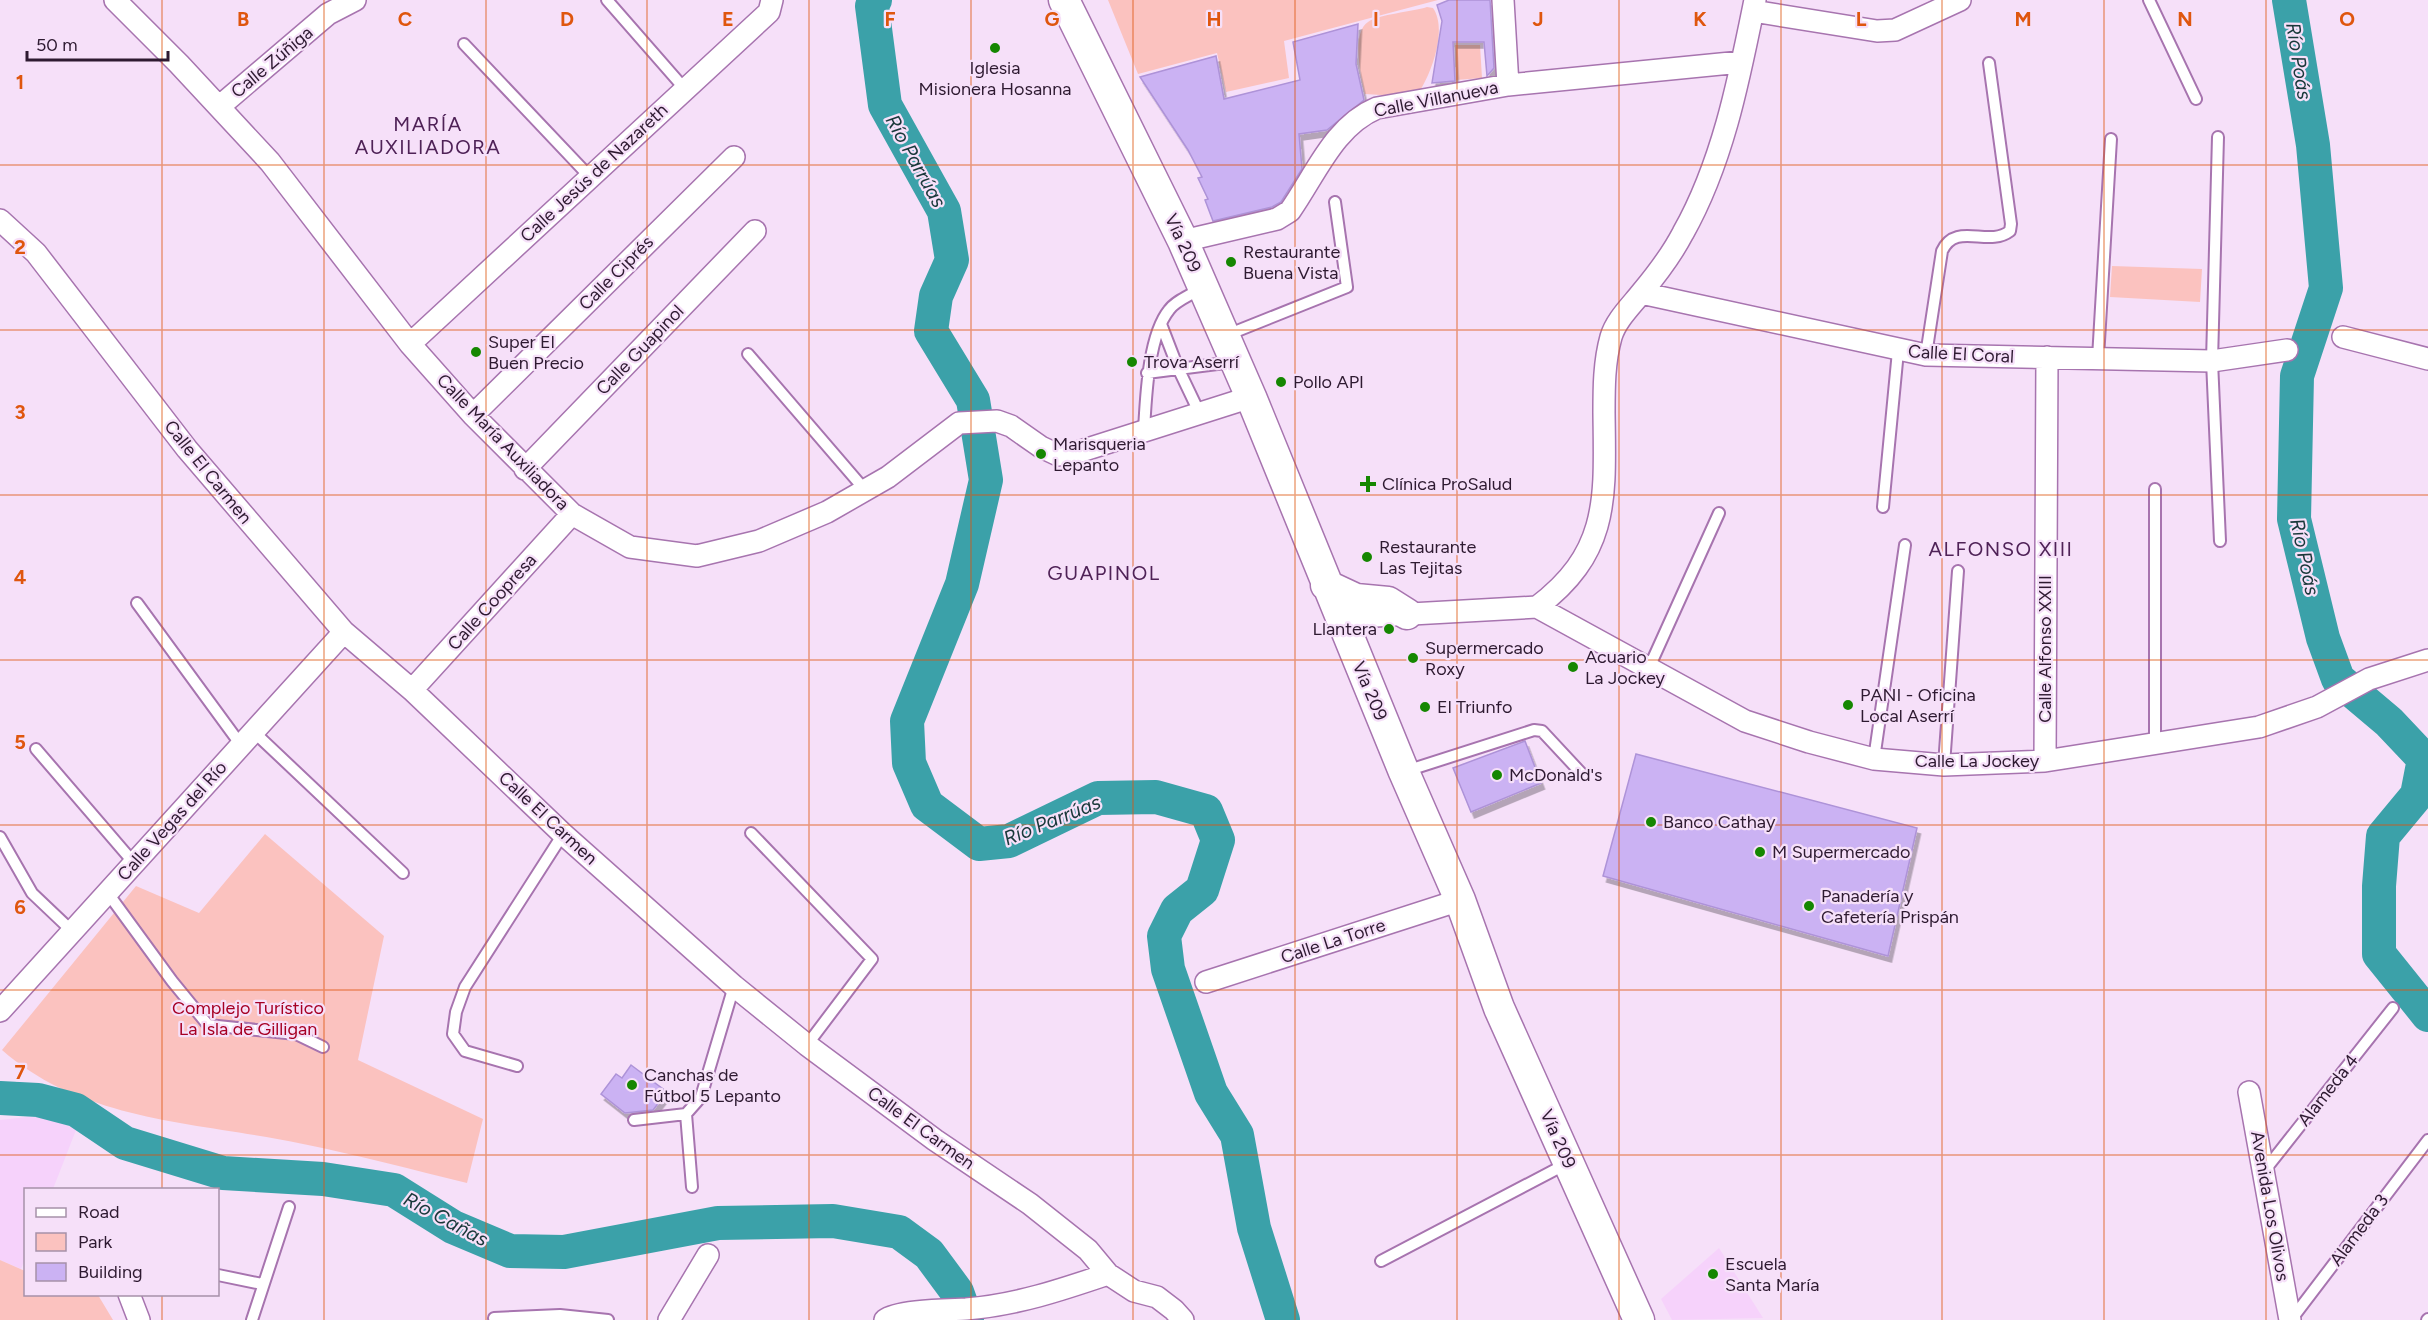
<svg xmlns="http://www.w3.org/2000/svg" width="2428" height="1320" font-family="Figtree,sans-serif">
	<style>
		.built { fill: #f6d2fb }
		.green { fill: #fbc2bf }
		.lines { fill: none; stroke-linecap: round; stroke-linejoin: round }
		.river { stroke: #3ba1a9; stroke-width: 34 }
		.building { fill: #cbb2f3; stroke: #ae93d8; stroke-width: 1.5; filter: url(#shadow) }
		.service-casing { stroke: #a774af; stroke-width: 14 }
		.minor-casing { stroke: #a774af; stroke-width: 24 }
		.secondary-casing { stroke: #a774af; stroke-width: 33 }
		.service { stroke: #fff; stroke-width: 10 }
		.minor { stroke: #fff; stroke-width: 21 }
		.secondary { stroke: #fff; stroke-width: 30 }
		.grid { fill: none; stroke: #df560e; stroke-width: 1.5; stroke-opacity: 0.55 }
		.poi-dot { fill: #158701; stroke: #f6e0f9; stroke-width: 2 }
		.labels { text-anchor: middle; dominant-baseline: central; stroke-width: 4.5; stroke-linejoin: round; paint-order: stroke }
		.street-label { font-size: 18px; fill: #2e1a31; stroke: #f6e0f9 }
		.poi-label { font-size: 18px; fill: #2e1a31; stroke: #f6e0f9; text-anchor: start }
		.park-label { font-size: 18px; fill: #a60024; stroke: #f6e0f9 }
		.water-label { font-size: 20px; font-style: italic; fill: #19383a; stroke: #f6e0f9 }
		.neighbourhood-label { font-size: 20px; letter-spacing: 1.5px; fill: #4f2257; stroke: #f6e0f9 }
		.grid-label { font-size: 20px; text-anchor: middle; font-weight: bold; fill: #df560e; stroke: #f6e0f9; stroke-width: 4.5; stroke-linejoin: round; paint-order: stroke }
	</style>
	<defs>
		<filter id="shadow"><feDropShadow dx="3.5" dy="6" stdDeviation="0" flood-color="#0004"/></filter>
	</defs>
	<rect width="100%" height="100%" fill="#f6e0f9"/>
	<!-- built -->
	<path class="built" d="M27 1117 52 1118 76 1130 53 1189 26 1190 25 1259 21 1269 0 1260V1120Z
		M1719 1248 1763 1318 1672 1320 1661 1299Z"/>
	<!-- green -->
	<path class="green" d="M1108 0H1438L1284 41 1289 78 1226 92 1217 53 1138 74Z
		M1427 7 1433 8C1447 28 1433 69 1421 89L1397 96 1365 94C1361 78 1351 33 1368 22 1379 14 1412 12 1427 7Z
		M1455 45H1480L1482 78 1456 80Z
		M2112 266 2202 269 2200 302 2110 297Z
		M265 834 384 936 358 1060 483 1119 467 1183C413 1170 358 1155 303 1144 201 1122 85 1123 2 1050L136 886 199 913Z
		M0 1260 25 1271 26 1294 98 1295 113 1320H0Z"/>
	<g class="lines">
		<!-- river -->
		<path class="river" d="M875 0 872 6 885 105 944 211 952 260 936 296 931 331 973 400 986 480 962 584 907 721 909 763 927 805 979 844 1009 841 1098 798 1156 797 1206 811 1218 840 1202 890 1177 910 1164 936 1168 969 1211 1093 1237 1135 1254 1228 1283 1320
			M2289 0 2313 145 2326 288 2297 376 2294 519 2323 638 2338 679 2389 722 2424 759 2417 795 2383 836 2379 886V954L2428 1015
			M0 1098 38 1100 76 1110 125 1143 223 1173 323 1179 394 1190 453 1227 510 1251 564 1252 718 1223 833 1221 899 1232 929 1254 957 1292 967 1320"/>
	</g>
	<!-- building -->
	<path class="building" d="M1449 0H1490L1494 68 1487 76 1484 42H1453L1455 81 1432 83 1442 21 1437 5Z
		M1358 24 1356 64 1364 100 1327 130 1299 134 1302 169 1281 202 1272 207 1213 221 1205 200 1208 199 1198 178 1202 177 1188 150 1140 77 1216 56 1224 99 1300 80 1293 42Z
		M1525 741 1541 783 1471 812 1453 768Z
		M1636 754 1917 828 1888 956 1603 876Z
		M631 1065 667 1092 653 1110 625 1113 601 1094 616 1074 622 1078Z"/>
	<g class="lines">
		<defs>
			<path id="service" d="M607 0 684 88
				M2149 0 2196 99
				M464 44 590 177
				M2218 137 2212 361 2220 541
				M1161 324 1178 368 1199 412
				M1227 335 1347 287 1335 202
				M748 354 865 490
				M1926 355 1942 251C1956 221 1988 248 2010 231L2011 224 1989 63
				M2098 358 2111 139
				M1147 373 1233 362
				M1144 430C1146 397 1148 336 1169 310 1175 301 1191 295 1200 289
				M1883 507 1898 351
				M137 603 241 745
				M1648 670 1719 513
				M254 732 403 873
				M2155 744V489
				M36 749 134 863
				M1874 759 1905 545
				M1944 765 1958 571
				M1406 771 1534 730 1542 731 1583 775
				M751 833 872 959 807 1045
				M0 837 32 893 72 931
				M107 892 172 981 208 1025 296 1034 323 1047
				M517 1066 465 1051 453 1034 456 1012 465 987 563 834
				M686 1114 692 1187
				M634 1120 686 1114 701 1097 734 986
				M2265 1170 2393 1008
				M1381 1261 1568 1163
				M218 1275 262 1284
				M494 1318 560 1315 608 1320
				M252 1320 289 1207
				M2291 1320 2428 1140
				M2427 1320 2428 1319"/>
			<path id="minor" d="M115 0 179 64 270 162 410 344 473 415 572 514 630 547 697 556 759 541 827 512 888 477 959 423 997 421 1011 426 1041 447 1058 455 1078 452 1251 397
				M1503 0 1508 85
				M1753 11 1877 31 1895 30 1960 0
				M220 106 328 14 355 0
				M0 220 36 253 187 449 344 632 412 690 563 834 734 986 807 1045 935 1140 1030 1204 1088 1250 1108 1274 1134 1291 1157 1297 1174 1310 1183 1320
				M1183 241 1277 219 1290 211C1316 174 1334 126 1377 108L1508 85 1741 62
				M1641 293 1926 355 2212 361 2287 350
				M2343 337 2428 359
				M410 344 769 12 772 0
				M473 415 734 157
				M525 469 755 231
				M1537 607 1745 721 1809 742 1874 759 1944 765 2045 761 2259 727 2317 707 2369 679 2428 660
				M1339 618 1537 607C1610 552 1605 498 1604 413 1604 388 1604 362 1611 337 1616 320 1631 306 1642 292 1657 274 1672 254 1683 233 1723 162 1739 79 1755 0
				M412 690 572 514
				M2045 761 2047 357
				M1206 982 1460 900
				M0 1011 344 632
				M2249 1092 2290 1320
				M129 1294 139 1320
				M669 1320 708 1255
				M885 1320C898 1310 948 1310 966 1309 1016 1305 1061 1290 1108 1274"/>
			<path id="secondary" d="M1064 0 1183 241 1251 397 1404 772 1460 900 1499 1008 1639 1320
				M1326 585 1356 599 1388 602 1407 614"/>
		</defs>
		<!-- service casing -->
		<use href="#service" class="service-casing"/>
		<!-- minor casing -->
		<use href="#minor" class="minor-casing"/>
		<!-- secondary casing -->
		<use href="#secondary" class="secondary-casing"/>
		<!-- service -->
		<use href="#service" class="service"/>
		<!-- minor -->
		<use href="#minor" class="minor"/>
		<!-- secondary -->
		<use href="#secondary" class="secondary"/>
	</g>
	<!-- grid -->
	<path class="grid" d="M162 0V1190M324 0V1320M486 0V1320M647 0V1320M809 0V1320M971 0V1320M1133 0V1320M1295 0V1320M1457 0V1320M1619 0V1320M1781 0V1320M1942 0V1320M2104 0V1320M2266 0V1320M0 165H2428M0 330H2428M0 495H2428M0 660H2428M0 825H2428M0 990H2428M0 1155H2428M162 1294V1320"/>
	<!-- markers -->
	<g class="poi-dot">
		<circle cx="995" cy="48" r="6"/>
		<circle cx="1231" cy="262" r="6"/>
		<circle cx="476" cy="352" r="6"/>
		<circle cx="1132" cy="362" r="6"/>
		<circle cx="1281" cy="382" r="6"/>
		<circle cx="1041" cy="454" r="6"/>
		<path d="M1365 475h6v6h6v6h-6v6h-6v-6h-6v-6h6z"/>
		<circle cx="1367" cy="557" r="6"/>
		<circle cx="1389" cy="629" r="6"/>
		<circle cx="1413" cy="658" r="6"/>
		<circle cx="1573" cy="667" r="6"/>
		<circle cx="1848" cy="705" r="6"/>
		<circle cx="1425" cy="707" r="6"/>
		<circle cx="1497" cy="775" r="6"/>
		<circle cx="1651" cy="822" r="6"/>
		<circle cx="1760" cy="852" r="6"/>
		<circle cx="1809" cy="906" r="6"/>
		<circle cx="632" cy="1085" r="6"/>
		<circle cx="1713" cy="1274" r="6"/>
	</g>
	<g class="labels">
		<!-- street labels -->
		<g class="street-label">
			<text transform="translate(272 62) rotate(-40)">Calle Zúñiga</text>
			<text transform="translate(1436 99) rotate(-11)">Calle Villanueva</text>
			<text transform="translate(594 173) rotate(-43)">Calle Jesús de Nazareth</text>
			<text transform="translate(1183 243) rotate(65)">Vía 209</text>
			<text transform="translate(616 273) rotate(-45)">Calle Ciprés</text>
			<text transform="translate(640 350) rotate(-46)">Calle Guapinol</text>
			<text transform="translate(1961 354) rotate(3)">Calle El Coral</text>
			<text transform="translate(503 442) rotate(46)">Calle María Auxiliadora</text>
			<text transform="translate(208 472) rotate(51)">Calle El Carmen</text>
			<text transform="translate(492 602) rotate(-48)">Calle Coopresa</text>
			<text transform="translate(2045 649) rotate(-90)">Calle Alfonso XXIII</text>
			<text transform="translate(1370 691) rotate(67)">Vía 209</text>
			<text x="1977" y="761">Calle La Jockey</text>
			<text transform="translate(548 818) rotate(43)">Calle El Carmen</text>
			<text transform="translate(172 821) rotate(-48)">Calle Vegas del Río</text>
			<text transform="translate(1333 941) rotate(-18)">Calle La Torre</text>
			<text transform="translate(2328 1090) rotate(-52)">Alameda 4</text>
			<text transform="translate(921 1128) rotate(36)">Calle El Carmen</text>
			<text transform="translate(1558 1139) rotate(66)">Vía 209</text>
			<text transform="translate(2270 1206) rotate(80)">Avenida Los Olivos</text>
			<text transform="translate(2359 1230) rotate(-53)">Alameda 3</text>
		</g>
		<!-- poi labels -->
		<g class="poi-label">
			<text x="995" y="68" text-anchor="middle">Iglesia<tspan x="995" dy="21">Misionera Hosanna</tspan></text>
			<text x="1243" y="252">Restaurante<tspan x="1243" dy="21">Buena Vista</tspan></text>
			<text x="488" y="342">Super El<tspan x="488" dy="21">Buen Precio</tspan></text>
			<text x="1144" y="362">Trova Aserrí</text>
			<text x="1293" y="382">Pollo API</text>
			<text x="1053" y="444">Marisqueria<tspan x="1053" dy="21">Lepanto</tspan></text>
			<text x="1382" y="484">Clínica ProSalud</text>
			<text x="1379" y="547">Restaurante<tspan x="1379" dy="21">Las Tejitas</tspan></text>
			<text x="1377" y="629" text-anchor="end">Llantera</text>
			<text x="1425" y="648">Supermercado<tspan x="1425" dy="21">Roxy</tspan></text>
			<text x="1585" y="657">Acuario<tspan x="1585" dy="21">La Jockey</tspan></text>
			<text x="1860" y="695">PANI - Oficina<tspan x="1860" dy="21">Local Aserrí</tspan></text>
			<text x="1437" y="707">El Triunfo</text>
			<text x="1509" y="775">McDonald's</text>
			<text x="1663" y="822">Banco Cathay</text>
			<text x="1772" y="852">M Supermercado</text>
			<text x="1821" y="896">Panadería y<tspan x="1821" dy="21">Cafetería Prispán</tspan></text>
			<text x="644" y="1075">Canchas de<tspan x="644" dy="21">Fútbol 5 Lepanto</tspan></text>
			<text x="1725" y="1264">Escuela<tspan x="1725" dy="21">Santa María</tspan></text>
		</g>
		<!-- park labels -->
		<g class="park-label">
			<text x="248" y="1008">Complejo Turístico<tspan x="248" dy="21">La Isla de Gilligan</tspan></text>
		</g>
		<!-- water labels -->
		<g class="water-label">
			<text transform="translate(2299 61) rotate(81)">Río Poás</text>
			<text transform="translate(916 161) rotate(61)">Río Parrúas</text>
			<text transform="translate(2305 557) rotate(78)">Río Poás</text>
			<text transform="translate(1052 820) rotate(-22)">Río Parrúas</text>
			<text transform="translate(446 1219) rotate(28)">Río Cañas</text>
		</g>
		<!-- neighbourhood labels -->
		<g class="neighbourhood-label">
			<text x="428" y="124">MARÍA<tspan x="428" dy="23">AUXILIADORA</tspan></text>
			<text x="2001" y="549">ALFONSO XIII</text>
			<text x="1104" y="573">GUAPINOL</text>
		</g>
	</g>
	<g class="grid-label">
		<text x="243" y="26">B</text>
		<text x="405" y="26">C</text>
		<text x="567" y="26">D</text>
		<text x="728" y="26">E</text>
		<text x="890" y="26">F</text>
		<text x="1052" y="26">G</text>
		<text x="1214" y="26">H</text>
		<text x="1376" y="26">I</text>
		<text x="1538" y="26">J</text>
		<text x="1700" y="26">K</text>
		<text x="1861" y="26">L</text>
		<text x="2023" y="26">M</text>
		<text x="2185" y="26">N</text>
		<text x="2347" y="26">O</text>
		<text x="20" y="89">1</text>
		<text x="20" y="254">2</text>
		<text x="20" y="419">3</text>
		<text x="20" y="584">4</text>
		<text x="20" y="749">5</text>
		<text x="20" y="914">6</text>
		<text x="20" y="1079">7</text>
	</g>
	<!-- legend -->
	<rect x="24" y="1188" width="195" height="108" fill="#f6e0f9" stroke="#a691a9" stroke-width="1.5"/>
	<rect x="36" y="1208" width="30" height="9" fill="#ffffff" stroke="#a691a9" stroke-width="1.5"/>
	<text x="78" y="1218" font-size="18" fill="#2e1a31">Road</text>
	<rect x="36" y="1233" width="30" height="18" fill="#fbc2bf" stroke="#a691a9" stroke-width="1.5"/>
	<text x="78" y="1248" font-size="18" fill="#2e1a31">Park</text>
	<rect x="36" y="1263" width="30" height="18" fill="#cbb2f3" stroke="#a691a9" stroke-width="1.5"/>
	<text x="78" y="1278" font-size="18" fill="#2e1a31">Building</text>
	<!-- scale -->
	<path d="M27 51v9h141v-9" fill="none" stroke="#2e1a31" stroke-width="3"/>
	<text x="36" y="51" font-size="18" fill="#2e1a31" stroke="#f6e0f9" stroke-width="4.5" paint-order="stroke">50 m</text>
</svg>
